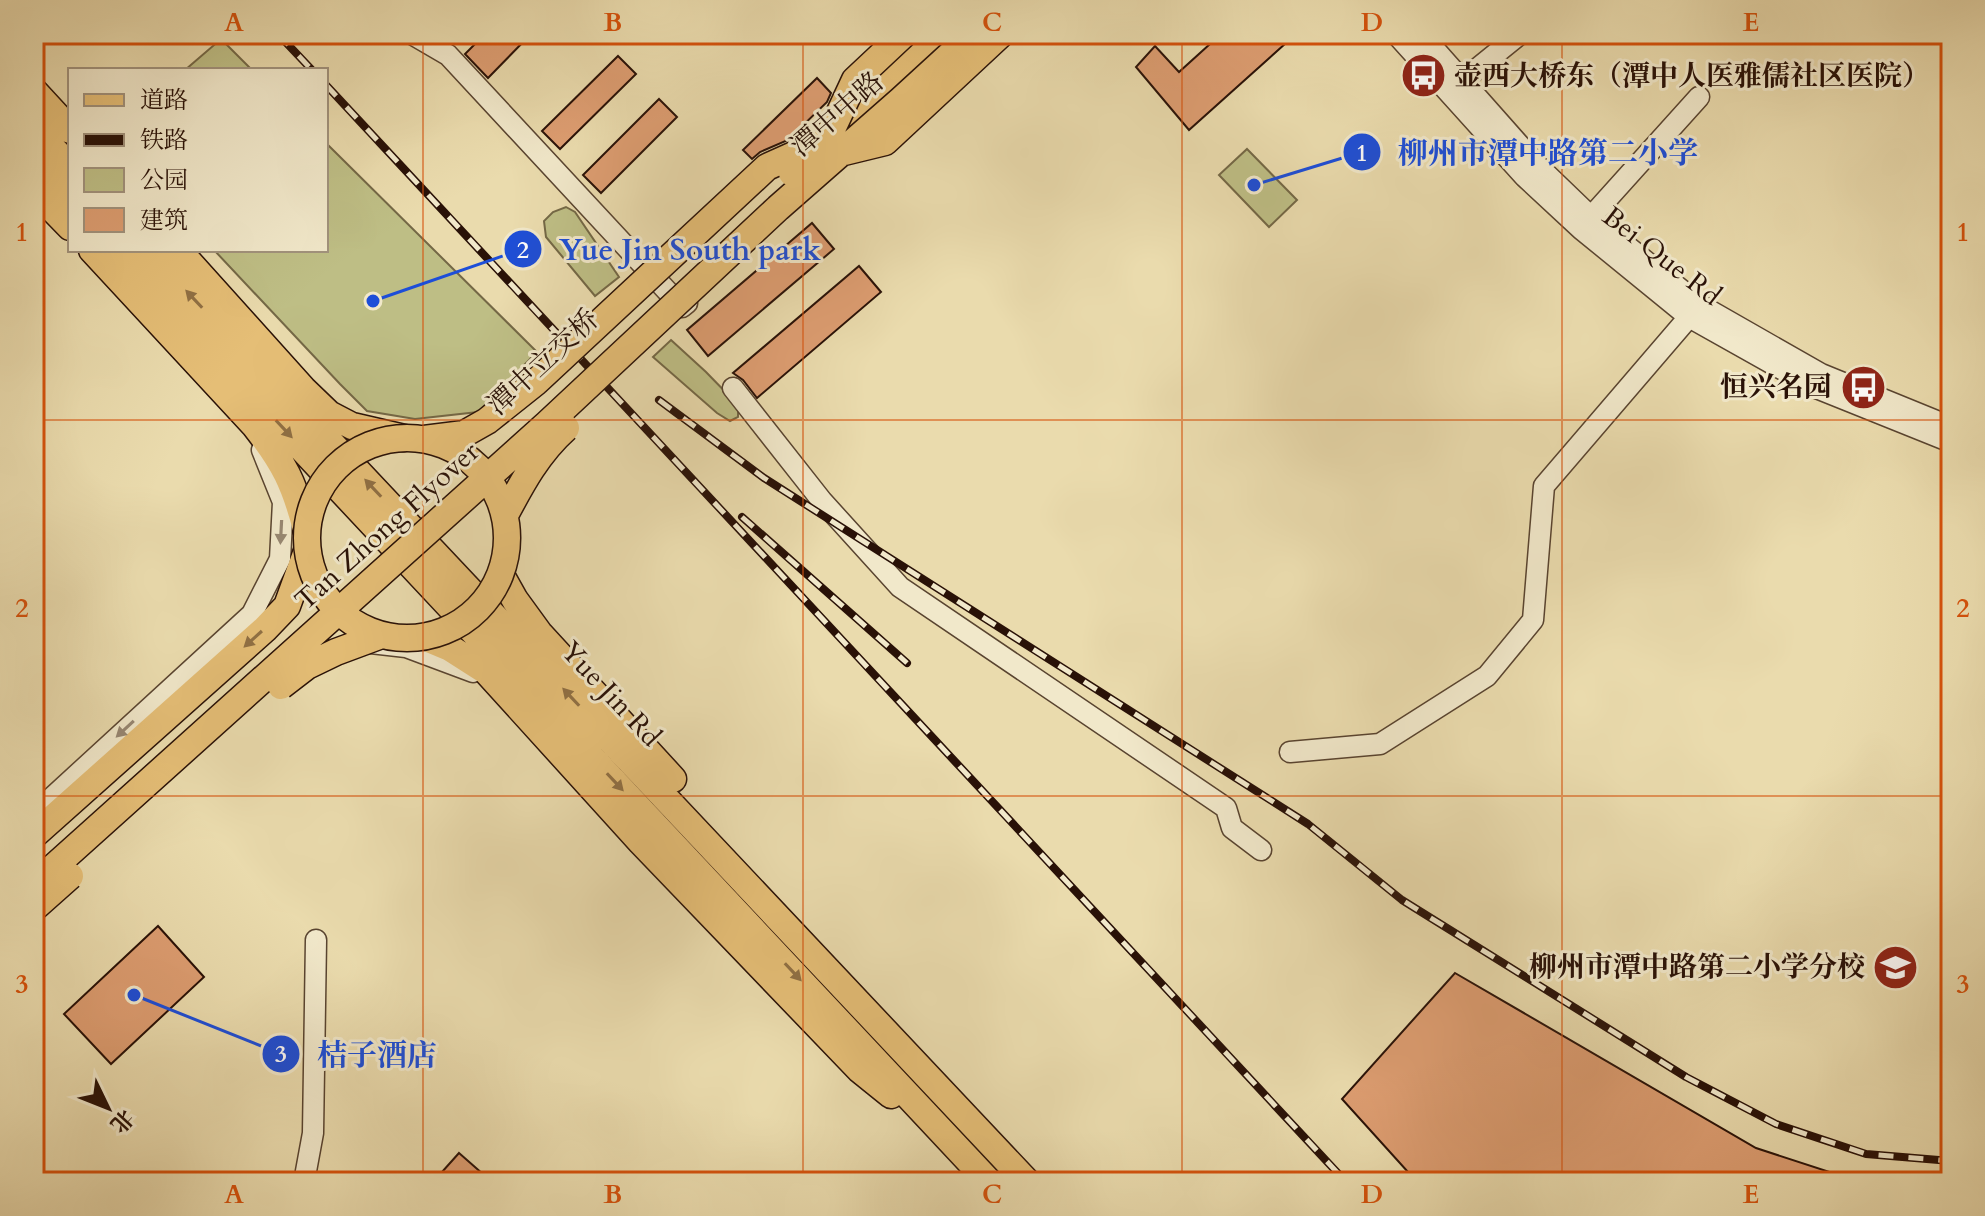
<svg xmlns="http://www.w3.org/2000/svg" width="1985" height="1216" font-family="Cardo,'Noto Serif SC',serif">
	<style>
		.green { fill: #bebe85; stroke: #746846; stroke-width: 2 }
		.building { fill: #dd9d71; stroke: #291107; stroke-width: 2 }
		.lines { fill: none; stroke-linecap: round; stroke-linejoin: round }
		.minor-casing { stroke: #594430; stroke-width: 23 }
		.major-casing { stroke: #291107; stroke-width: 29 }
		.minor { stroke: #f1e8ca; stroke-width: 20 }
		.major { stroke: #e5be76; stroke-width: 26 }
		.rail-casing { stroke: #291107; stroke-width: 8 }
		.rail { stroke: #f1e8ca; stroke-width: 5; stroke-dasharray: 15; stroke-linecap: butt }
		.major-bridge-casing { stroke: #291107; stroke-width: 29; stroke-linecap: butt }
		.major-bridge { stroke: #e5be76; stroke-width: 26 }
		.oneway { fill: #907044 }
		.oneway2 { fill: #978772 }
		.grid { fill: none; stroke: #d5520c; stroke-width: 2; stroke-opacity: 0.55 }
		.labels { text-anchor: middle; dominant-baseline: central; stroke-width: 6; stroke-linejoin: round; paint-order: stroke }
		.poi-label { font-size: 28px; font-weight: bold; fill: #291107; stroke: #f1e8ca; text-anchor: end }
		.street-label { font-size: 28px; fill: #291107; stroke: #f1e8ca }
		.leader { fill: none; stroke: #1d4ed8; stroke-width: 3 }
		.callout-dot { fill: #1d4ed8; stroke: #f1e8ca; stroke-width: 3 }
		.mark-label { font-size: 24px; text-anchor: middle; font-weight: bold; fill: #fff }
		.callout-label { font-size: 30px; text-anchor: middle; font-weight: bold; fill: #1d4ed8; stroke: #f1e8ca; stroke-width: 6; stroke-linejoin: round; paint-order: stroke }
		.neatline { fill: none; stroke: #d5520c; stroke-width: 3 }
		.grid-label { font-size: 26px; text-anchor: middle; font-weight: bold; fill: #d5520c }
	</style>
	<rect width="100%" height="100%" fill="#eadbad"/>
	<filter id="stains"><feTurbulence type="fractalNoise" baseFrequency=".0025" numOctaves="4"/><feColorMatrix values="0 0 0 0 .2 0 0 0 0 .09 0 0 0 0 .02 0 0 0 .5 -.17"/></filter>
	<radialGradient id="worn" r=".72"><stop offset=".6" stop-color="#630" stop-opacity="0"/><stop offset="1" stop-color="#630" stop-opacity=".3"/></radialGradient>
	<!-- green -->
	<path class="green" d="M221 39 252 70H185Z
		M326 143 537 352 478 412 415 419 367 411 340 384 214 250H326Z
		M1247 149 1297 200 1269 227 1219 175Z
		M566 207 575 212 619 277 595 296 546 237 544 221 553 212Z
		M671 340 706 372 738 405V417L730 421 717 413 653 357Z"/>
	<!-- building -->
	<path class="building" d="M485 34H531L488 78 465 54Z
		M1221 34H1296L1189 130 1136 67 1155 46 1179 72Z
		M618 56 636 74 560 149 542 131Z
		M817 78 831 93 827 102 788 140 760 152 752 159 743 150Z
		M659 99 677 117 601 193 583 175Z
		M812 223 834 249 708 356 687 330Z
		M859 266 881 292 757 398 743 380 733 373Z
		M158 926 204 977 111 1064 64 1014Z
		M1455 973 1756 1148 1851 1179V1182H1417L1342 1099Z
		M459 1153 492 1182H433Z"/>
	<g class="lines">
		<defs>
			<path id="minor" d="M412 34 448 55 682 307 687 303
				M1396 34 1525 177 1581 229 1689 317 1814 387 1951 442
				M1421 34 1538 166 1591 217 1700 305 1821 374 1951 427
				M893 61 922 34
				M1462 81 1520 34
				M1591 217 1699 97
				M733 388 822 501 900 587 1226 808 1232 828 1261 850
				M362 642 406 647 473 672
				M1290 752 1380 744 1487 676 1533 620 1544 486 1689 317
				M34 814 252 614 280 559 283 502 262 450
				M304 1182 313 1133 316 940"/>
			<path id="major" d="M34 91 70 130
				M34 129 70 167
				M827 140 942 34
				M34 163 70 201
				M34 190 70 227
				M92 250 255 426C284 463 294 483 306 529
				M116 250 989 1182
				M149 250 1027 1182
				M178 250 303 389 329 414 352 426 404 438
				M501 575 515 600 539 633 673 779
				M426 638 450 648 486 671 641 842 860 1070 891 1095
				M34 835 265 629 287 606 307 551"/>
		</defs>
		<!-- minor casing -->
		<use href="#minor" class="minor-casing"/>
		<!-- major casing -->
		<use href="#major" class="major-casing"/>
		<!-- minor -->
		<use href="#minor" class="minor"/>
		<!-- major -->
		<use href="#major" class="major"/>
		<defs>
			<path id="rail" d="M278 34 312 70
				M326 85 1346 1182
				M659 400 764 478 1308 824 1402 900 1686 1077 1776 1124 1866 1154 1951 1161
				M742 517 907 663"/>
		</defs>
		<!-- rail casing -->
		<use href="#rail" class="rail-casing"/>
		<!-- rail -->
		<use href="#rail" class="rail"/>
		<defs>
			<path id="major-bridge" d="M844 152 885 142 1001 34
				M792 173 827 140
				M307 538a100 100 0 1 1 200 0a100 100 0 1 1-200 0Z
				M424 439 464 434 487 421 536 382 767 167 827 140 855 80 904 34
				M505 515C522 483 538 453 566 428
				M281 686 307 666 336 652 379 636
				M37 882 547 424 778 208 901 100 973 34
				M34 908 70 876"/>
		</defs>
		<!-- major-bridge casing -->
		<use href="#major-bridge" class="major-bridge-casing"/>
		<!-- major-bridge -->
		<use href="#major-bridge" class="major-bridge"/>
	</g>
	<!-- one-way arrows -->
	<defs><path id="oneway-solid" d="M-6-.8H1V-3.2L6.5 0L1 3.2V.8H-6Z" transform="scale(2)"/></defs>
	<g class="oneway">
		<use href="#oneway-solid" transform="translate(194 299) rotate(-133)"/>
		<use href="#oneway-solid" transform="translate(284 429) rotate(47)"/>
		<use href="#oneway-solid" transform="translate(373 488) rotate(-133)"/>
		<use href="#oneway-solid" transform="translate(253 639) rotate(138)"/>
		<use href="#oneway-solid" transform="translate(571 697) rotate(-133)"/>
		<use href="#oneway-solid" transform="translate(615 782) rotate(47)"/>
		<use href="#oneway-solid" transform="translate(793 972) rotate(47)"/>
	</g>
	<g class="oneway2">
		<use href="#oneway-solid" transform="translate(281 532) rotate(93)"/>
		<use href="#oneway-solid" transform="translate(125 729) rotate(137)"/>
	</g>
	<!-- grid -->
	<path class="grid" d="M423 34V1182M803 34V1182M1182 34V1182M1562 34V1182M34 420H1951M34 796H1951"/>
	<!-- icons -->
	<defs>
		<symbol id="bus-disc" viewBox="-11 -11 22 22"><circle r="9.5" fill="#8f2418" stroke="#f1e8ca"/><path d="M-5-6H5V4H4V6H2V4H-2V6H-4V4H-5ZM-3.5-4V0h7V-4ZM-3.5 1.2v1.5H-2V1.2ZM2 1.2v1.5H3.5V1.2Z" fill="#fff"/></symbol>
		<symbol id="school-disc" viewBox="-11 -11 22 22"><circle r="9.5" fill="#8f2418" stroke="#f1e8ca"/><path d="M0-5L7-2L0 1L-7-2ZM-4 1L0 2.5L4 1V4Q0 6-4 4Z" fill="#fff"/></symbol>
	</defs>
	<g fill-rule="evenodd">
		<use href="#bus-disc" x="1398" y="50" width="51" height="51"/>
		<use href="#bus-disc" x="1838" y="362" width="51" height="51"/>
		<use href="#school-disc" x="1870" y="942" width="51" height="51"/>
	</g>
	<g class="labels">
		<!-- poi labels -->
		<g class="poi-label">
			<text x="1454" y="76" text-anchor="start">壶西大桥东（潭中人医雅儒社区医院）</text>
			<text x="1832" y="387">恒兴名园</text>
			<text x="1865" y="967">柳州市潭中路第二小学分校</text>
		</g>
		<!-- street labels -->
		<g class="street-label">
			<text transform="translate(837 114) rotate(-41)">潭中中路</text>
			<text transform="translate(1662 256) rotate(38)">Bei Que Rd</text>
			<text transform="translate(543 362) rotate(-43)">潭中立交桥</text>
			<text transform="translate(387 526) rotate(-42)">Tan Zhong Flyover</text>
			<text transform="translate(611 694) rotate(47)">Yue Jin Rd</text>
		</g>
	</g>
	<!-- callouts -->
	<path class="leader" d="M1254 185L1362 152M373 301L523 249M134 995L281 1054"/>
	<g class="callout-dot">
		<circle cx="1254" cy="185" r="8"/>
		<circle cx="373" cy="301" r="8"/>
		<circle cx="134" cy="995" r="8"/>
		<circle cx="1362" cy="152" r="20"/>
		<circle cx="523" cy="249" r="20"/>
		<circle cx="281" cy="1054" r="20"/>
	</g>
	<g class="mark-label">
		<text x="1362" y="161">1</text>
		<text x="523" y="258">2</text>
		<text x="281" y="1062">3</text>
	</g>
	<g class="callout-label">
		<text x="1548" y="163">柳州市潭中路第二小学</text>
		<text x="690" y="260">Yue Jin South park</text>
		<text x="377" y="1065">桔子酒店</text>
	</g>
	<!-- margin -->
	<rect width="1985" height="1216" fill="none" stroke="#eadbad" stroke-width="88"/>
	<!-- legend -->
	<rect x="68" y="68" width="260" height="184" fill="#f1e8ca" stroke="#a1927c" stroke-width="2"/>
	<rect x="84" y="94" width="40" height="12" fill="#e5be76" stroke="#a1927c" stroke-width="2"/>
	<text x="140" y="108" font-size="24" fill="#291107">道路</text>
	<rect x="84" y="134" width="40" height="12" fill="#291107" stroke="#a1927c" stroke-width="2"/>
	<text x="140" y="148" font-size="24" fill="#291107">铁路</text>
	<rect x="84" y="168" width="40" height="24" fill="#bebe85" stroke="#a1927c" stroke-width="2"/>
	<text x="140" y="188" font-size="24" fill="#291107">公园</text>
	<rect x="84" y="208" width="40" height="24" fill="#dd9d71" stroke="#a1927c" stroke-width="2"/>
	<text x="140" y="228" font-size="24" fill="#291107">建筑</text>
	<!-- north arrow -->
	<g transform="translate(108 1108) rotate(133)" stroke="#f1e8ca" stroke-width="6" paint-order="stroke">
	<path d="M0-6L14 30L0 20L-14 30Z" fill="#291107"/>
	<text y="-12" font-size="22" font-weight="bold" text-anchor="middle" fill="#291107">北</text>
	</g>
	<rect x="44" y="44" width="1897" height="1128" class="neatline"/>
	<g class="grid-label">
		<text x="234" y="31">A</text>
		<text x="613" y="31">B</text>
		<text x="992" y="31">C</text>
		<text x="1372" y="31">D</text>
		<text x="1751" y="31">E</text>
		<text x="22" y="241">1</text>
		<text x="1963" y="241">1</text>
		<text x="22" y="617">2</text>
		<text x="1963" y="617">2</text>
		<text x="22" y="993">3</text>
		<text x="1963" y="993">3</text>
		<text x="234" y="1203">A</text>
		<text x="613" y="1203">B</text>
		<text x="992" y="1203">C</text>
		<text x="1372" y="1203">D</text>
		<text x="1751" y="1203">E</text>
	</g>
	<rect width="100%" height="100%" filter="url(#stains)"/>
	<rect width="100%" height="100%" fill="url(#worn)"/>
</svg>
